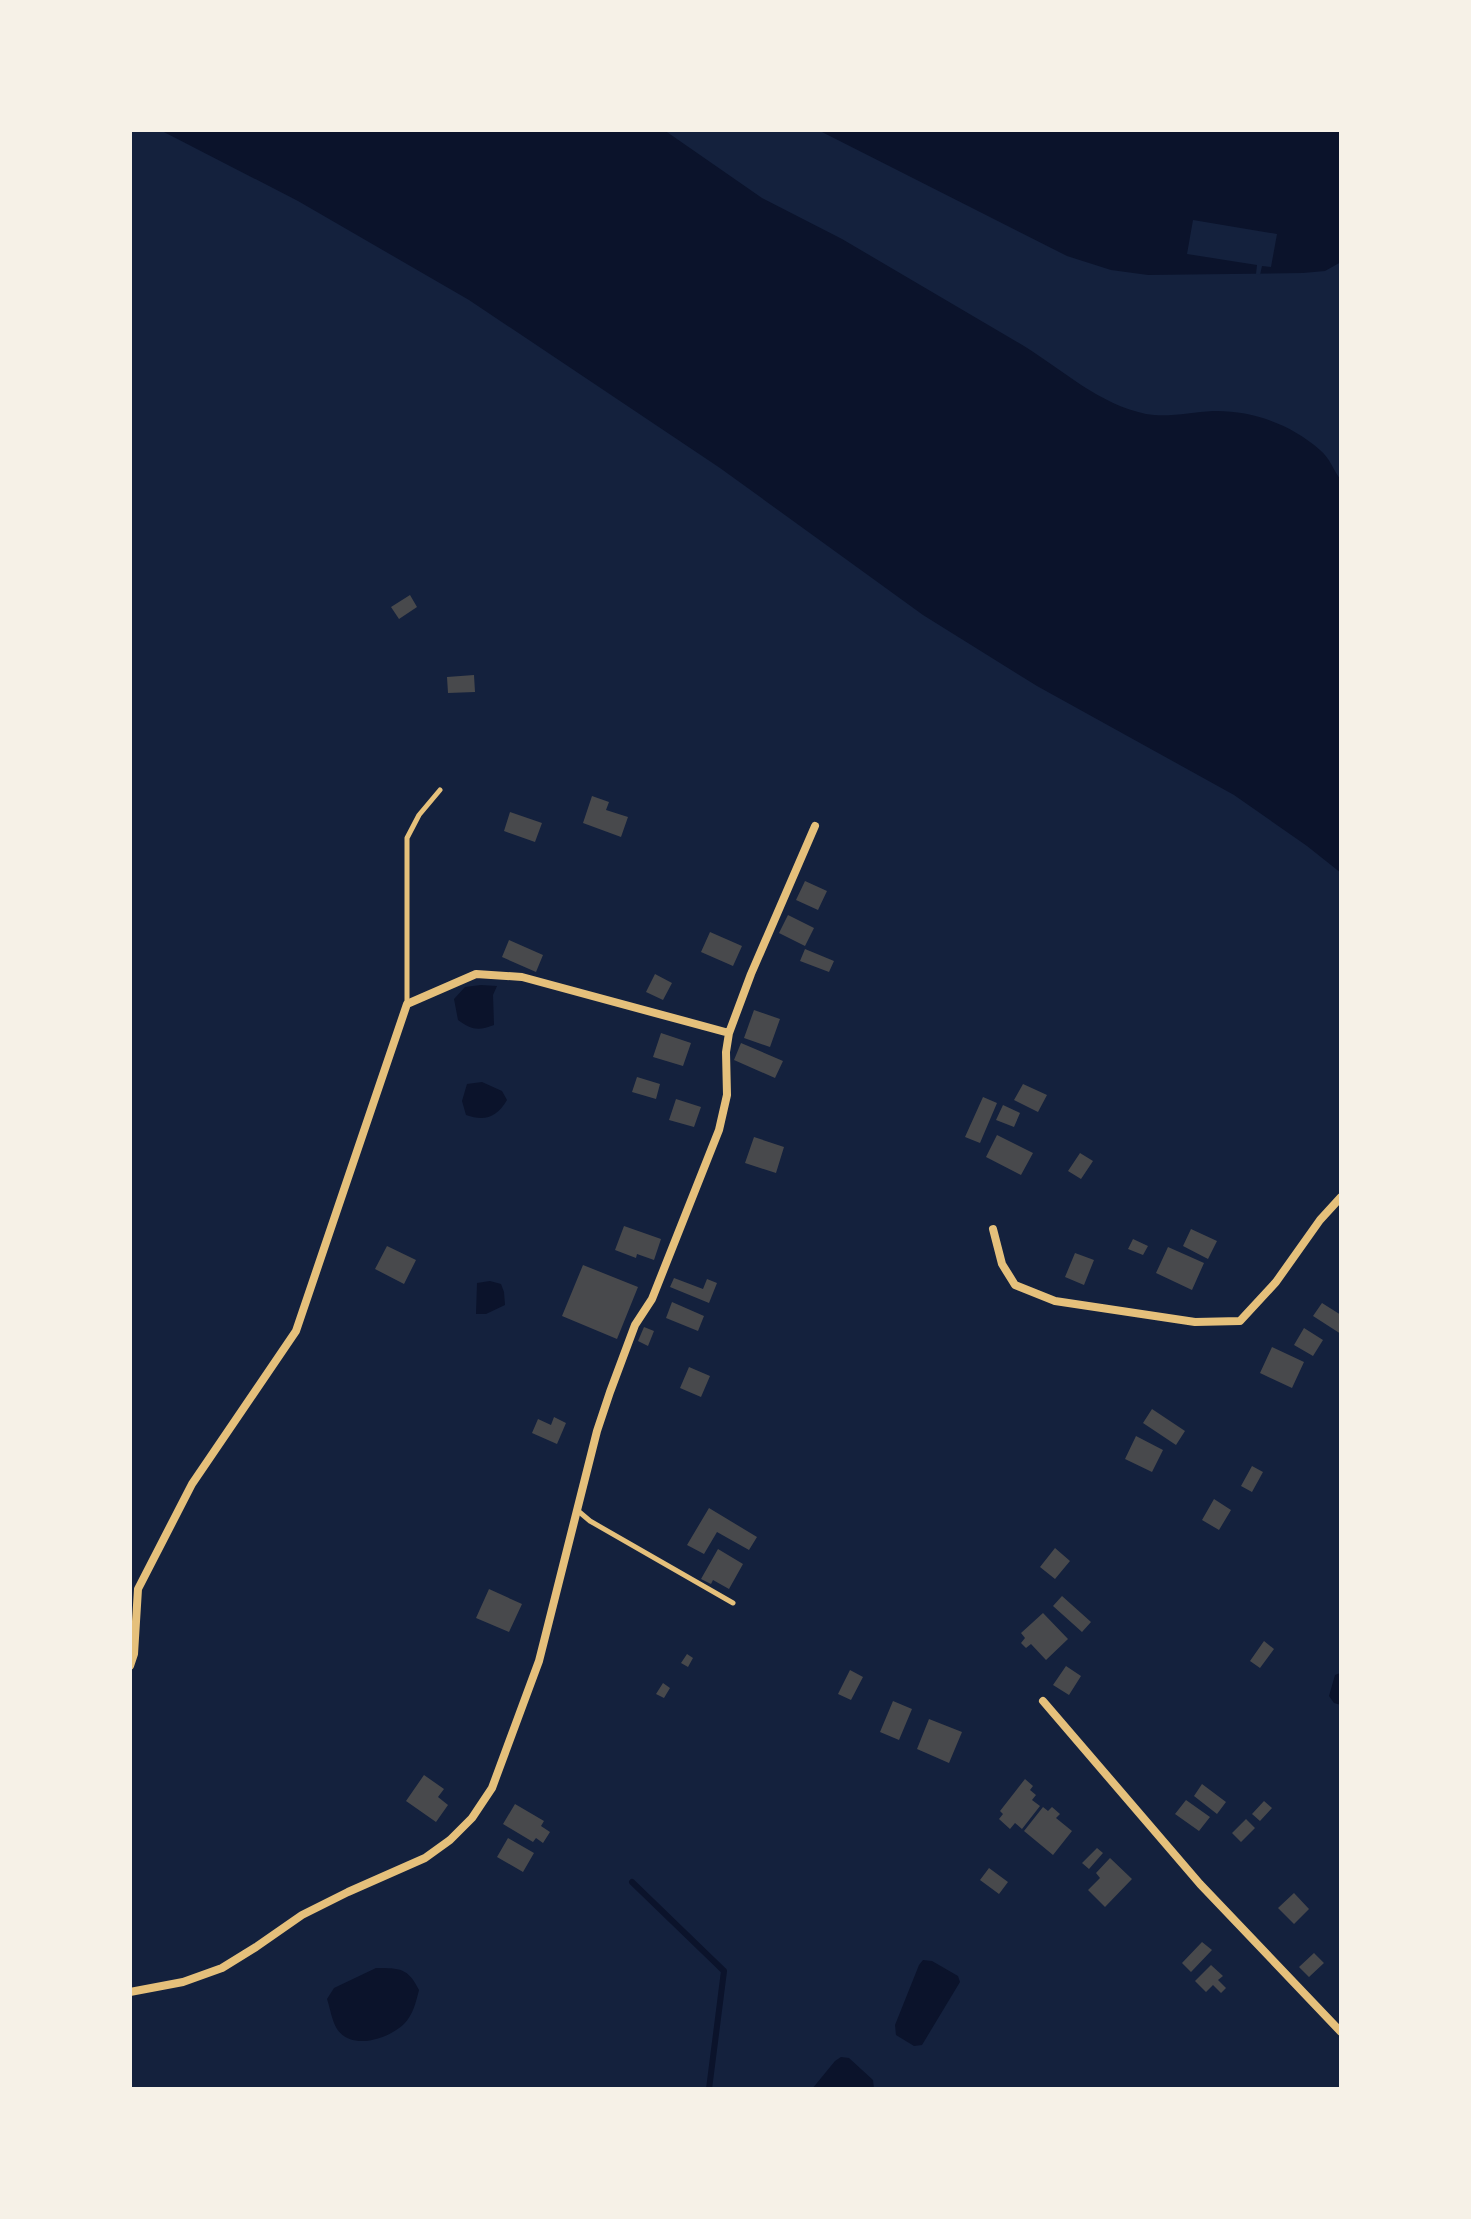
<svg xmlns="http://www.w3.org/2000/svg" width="1471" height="2219" font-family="'Open Sans',sans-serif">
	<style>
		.water { fill: #0b132b }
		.pier { fill: #14213d }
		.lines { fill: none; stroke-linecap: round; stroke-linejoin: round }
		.stream { stroke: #0b132b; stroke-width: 6 }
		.building { fill: #48494c }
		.service { stroke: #e5c07b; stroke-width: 5 }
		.minor { stroke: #e5c07b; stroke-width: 8 }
	</style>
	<rect width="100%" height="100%" fill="#14213d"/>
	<!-- water -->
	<path class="water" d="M160 130H664L762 198 842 239 1024 346C1064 371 1099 404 1146 414 1168 418 1191 412 1213 411 1251 410 1291 424 1320 450 1330 458 1333 470 1341 480V873L1307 846 1234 795 1037 686 923 615 720 468 469 300 298 201Z
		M818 130H1341V262L1325 271 1303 273 1148 275 1111 270 1067 256Z
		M481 985 497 986 493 995 494 1025C479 1031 471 1030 458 1020L454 999 465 987Z
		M482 1082 502 1091 507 1100C497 1117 485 1122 466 1115L462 1101 467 1084Z
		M490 1281 501 1284 504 1292 505 1305 486 1314H476L477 1283Z
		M1340 1673 1341 1674V1705L1334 1703 1329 1696 1335 1675Z
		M923 1960 932 1961 958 1976 960 1982 922 2045 914 2046 896 2035 895 2025 919 1965Z
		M376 1968C400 1968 408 1968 419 1990 416 2002 413 2015 404 2024 388 2039 352 2051 337 2029 332 2021 330 2008 327 1999L334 1988Z
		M841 2057 849 2058 873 2080 874 2089H812L835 2061Z"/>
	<!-- pier -->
	<path class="pier" d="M1193 220 1277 234 1271 267 1262 266 1260 275 1256 274 1257 265 1187 254Z"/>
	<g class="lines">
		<!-- stream -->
		<path class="stream" d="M632 1882 724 1971 709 2089"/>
	</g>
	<!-- building -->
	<path class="building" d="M410 595 417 607 399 619 391 607Z
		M474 675 475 692 448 693 447 677Z
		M592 796 609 802 606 810 628 817 621 837 583 823Z
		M510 812 542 823 535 842 504 831Z
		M805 881 827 891 818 910 796 900Z
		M788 915 814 928 805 946 779 933Z
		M710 932 742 946 733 966 701 952Z
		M509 940 543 955 536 972 502 957Z
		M805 949 834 961 829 972 800 961Z
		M655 974 672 983 663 1000 646 992Z
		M754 1010 780 1019 770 1047 744 1038Z
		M661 1033 691 1043 683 1066 653 1057Z
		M741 1043 783 1061 775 1078 734 1060Z
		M637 1077 660 1084 656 1099 632 1092Z
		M1023 1084 1047 1095 1038 1112 1014 1100Z
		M983 1097 997 1103 980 1143 965 1137Z
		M676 1099 701 1107 694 1127 669 1120Z
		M1003 1105 1020 1113 1014 1127 996 1120Z
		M997 1135 1033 1153 1021 1175 986 1157Z
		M754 1137 784 1147 776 1173 745 1163Z
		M1080 1153 1093 1161 1081 1179 1068 1171Z
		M624 1226 661 1239 654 1260 637 1254 636 1258 615 1250Z
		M1191 1229 1217 1241 1208 1259 1183 1246Z
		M1133 1239 1148 1246 1143 1255 1128 1249Z
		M387 1246 416 1260 404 1284 375 1269Z
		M1168 1247 1204 1263 1192 1290 1156 1273Z
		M1075 1253 1094 1260 1084 1285 1065 1277Z
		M583 1265 638 1287 617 1339 562 1316Z
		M674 1278 703 1289 707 1279 717 1283 709 1303 670 1287Z
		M672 1302 704 1316 698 1331 666 1318Z
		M1322 1303 1341 1315V1334L1313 1316Z
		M644 1327 654 1331 648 1346 638 1341Z
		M1304 1328 1323 1340 1313 1356 1294 1345Z
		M1272 1347 1304 1362 1292 1388 1260 1373Z
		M689 1367 710 1376 701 1397 680 1388Z
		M1152 1409 1185 1431 1176 1445 1143 1423Z
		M554 1417 566 1423 557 1444 532 1433 538 1419 551 1425Z
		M1136 1436 1163 1450 1152 1472 1125 1459Z
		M1252 1466 1263 1472 1252 1492 1241 1486Z
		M1214 1499 1231 1510 1219 1530 1202 1520Z
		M709 1508 757 1537 749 1550 717 1532 704 1554 687 1545Z
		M1055 1548 1070 1561 1055 1579 1040 1567Z
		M718 1549 743 1564 729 1589 713 1580 711 1584 701 1579Z
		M489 1589 522 1604 509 1632 476 1618Z
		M1062 1596 1091 1622 1082 1632 1053 1606Z
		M1043 1613 1068 1639 1046 1660 1031 1644 1026 1648 1021 1643 1025 1638 1021 1633Z
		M1264 1641 1274 1649 1260 1668 1250 1661Z
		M687 1654 693 1658 688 1667 681 1663Z
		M1066 1666 1081 1676 1069 1695 1053 1685Z
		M850 1670 863 1677 851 1700 838 1694Z
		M663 1683 670 1688 664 1698 656 1694Z
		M893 1701 912 1709 899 1740 880 1732Z
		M929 1719 962 1732 949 1763 917 1749Z
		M424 1775 444 1789 438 1797 448 1805 436 1822 406 1801Z
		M1025 1779 1033 1786 1030 1790 1036 1795 1032 1800 1040 1806 1022 1829 1015 1823 1010 1829 999 1819 1003 1814 1000 1811Z
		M1202 1784 1226 1802 1217 1814 1194 1796Z
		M1186 1800 1210 1817 1199 1831 1175 1814Z
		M1264 1801 1272 1808 1260 1821 1252 1814Z
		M515 1804 544 1821 541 1826 550 1832 543 1843 536 1838 533 1842 503 1824Z
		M1043 1807 1048 1811 1052 1807 1060 1814 1056 1818 1072 1831 1053 1855 1024 1831Z
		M1246 1819 1255 1828 1241 1842 1232 1833Z
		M508 1838 534 1853 523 1872 497 1857Z
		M1097 1848 1103 1853 1089 1869 1082 1863Z
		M1110 1858 1132 1879 1105 1907 1088 1890 1100 1878 1096 1873Z
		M989 1868 1008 1882 999 1894 980 1880Z
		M1294 1893 1309 1909 1294 1924 1278 1908Z
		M1202 1942 1212 1950 1191 1972 1182 1963Z
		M1314 1953 1324 1963 1309 1977 1299 1967Z
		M1211 1965 1223 1976 1218 1980 1226 1988 1221 1993 1213 1985 1206 1992 1195 1981Z"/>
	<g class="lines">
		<!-- service -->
		<path class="service" d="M407 1003V838L419 815 440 790
			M577 1510 590 1521 733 1603"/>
		<!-- minor -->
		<path class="minor" d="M993 1229 1002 1264 1015 1285 1055 1301 1195 1322 1240 1321 1276 1282 1320 1220 1341 1197
			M130 1666 134 1654 138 1589 192 1484 296 1331 407 1004 476 974 522 977 729 1033
			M1043 1701 1200 1884 1341 2032
			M130 1992 183 1982 222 1968 256 1947 302 1915 348 1892 425 1858 450 1840 472 1818 492 1788 539 1661 597 1431 610 1392 635 1325 652 1299 719 1130 727 1095 726 1052 729 1033 751 974 815 826"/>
	</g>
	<!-- border -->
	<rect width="1471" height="2219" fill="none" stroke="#f6f1e7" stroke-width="264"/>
</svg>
